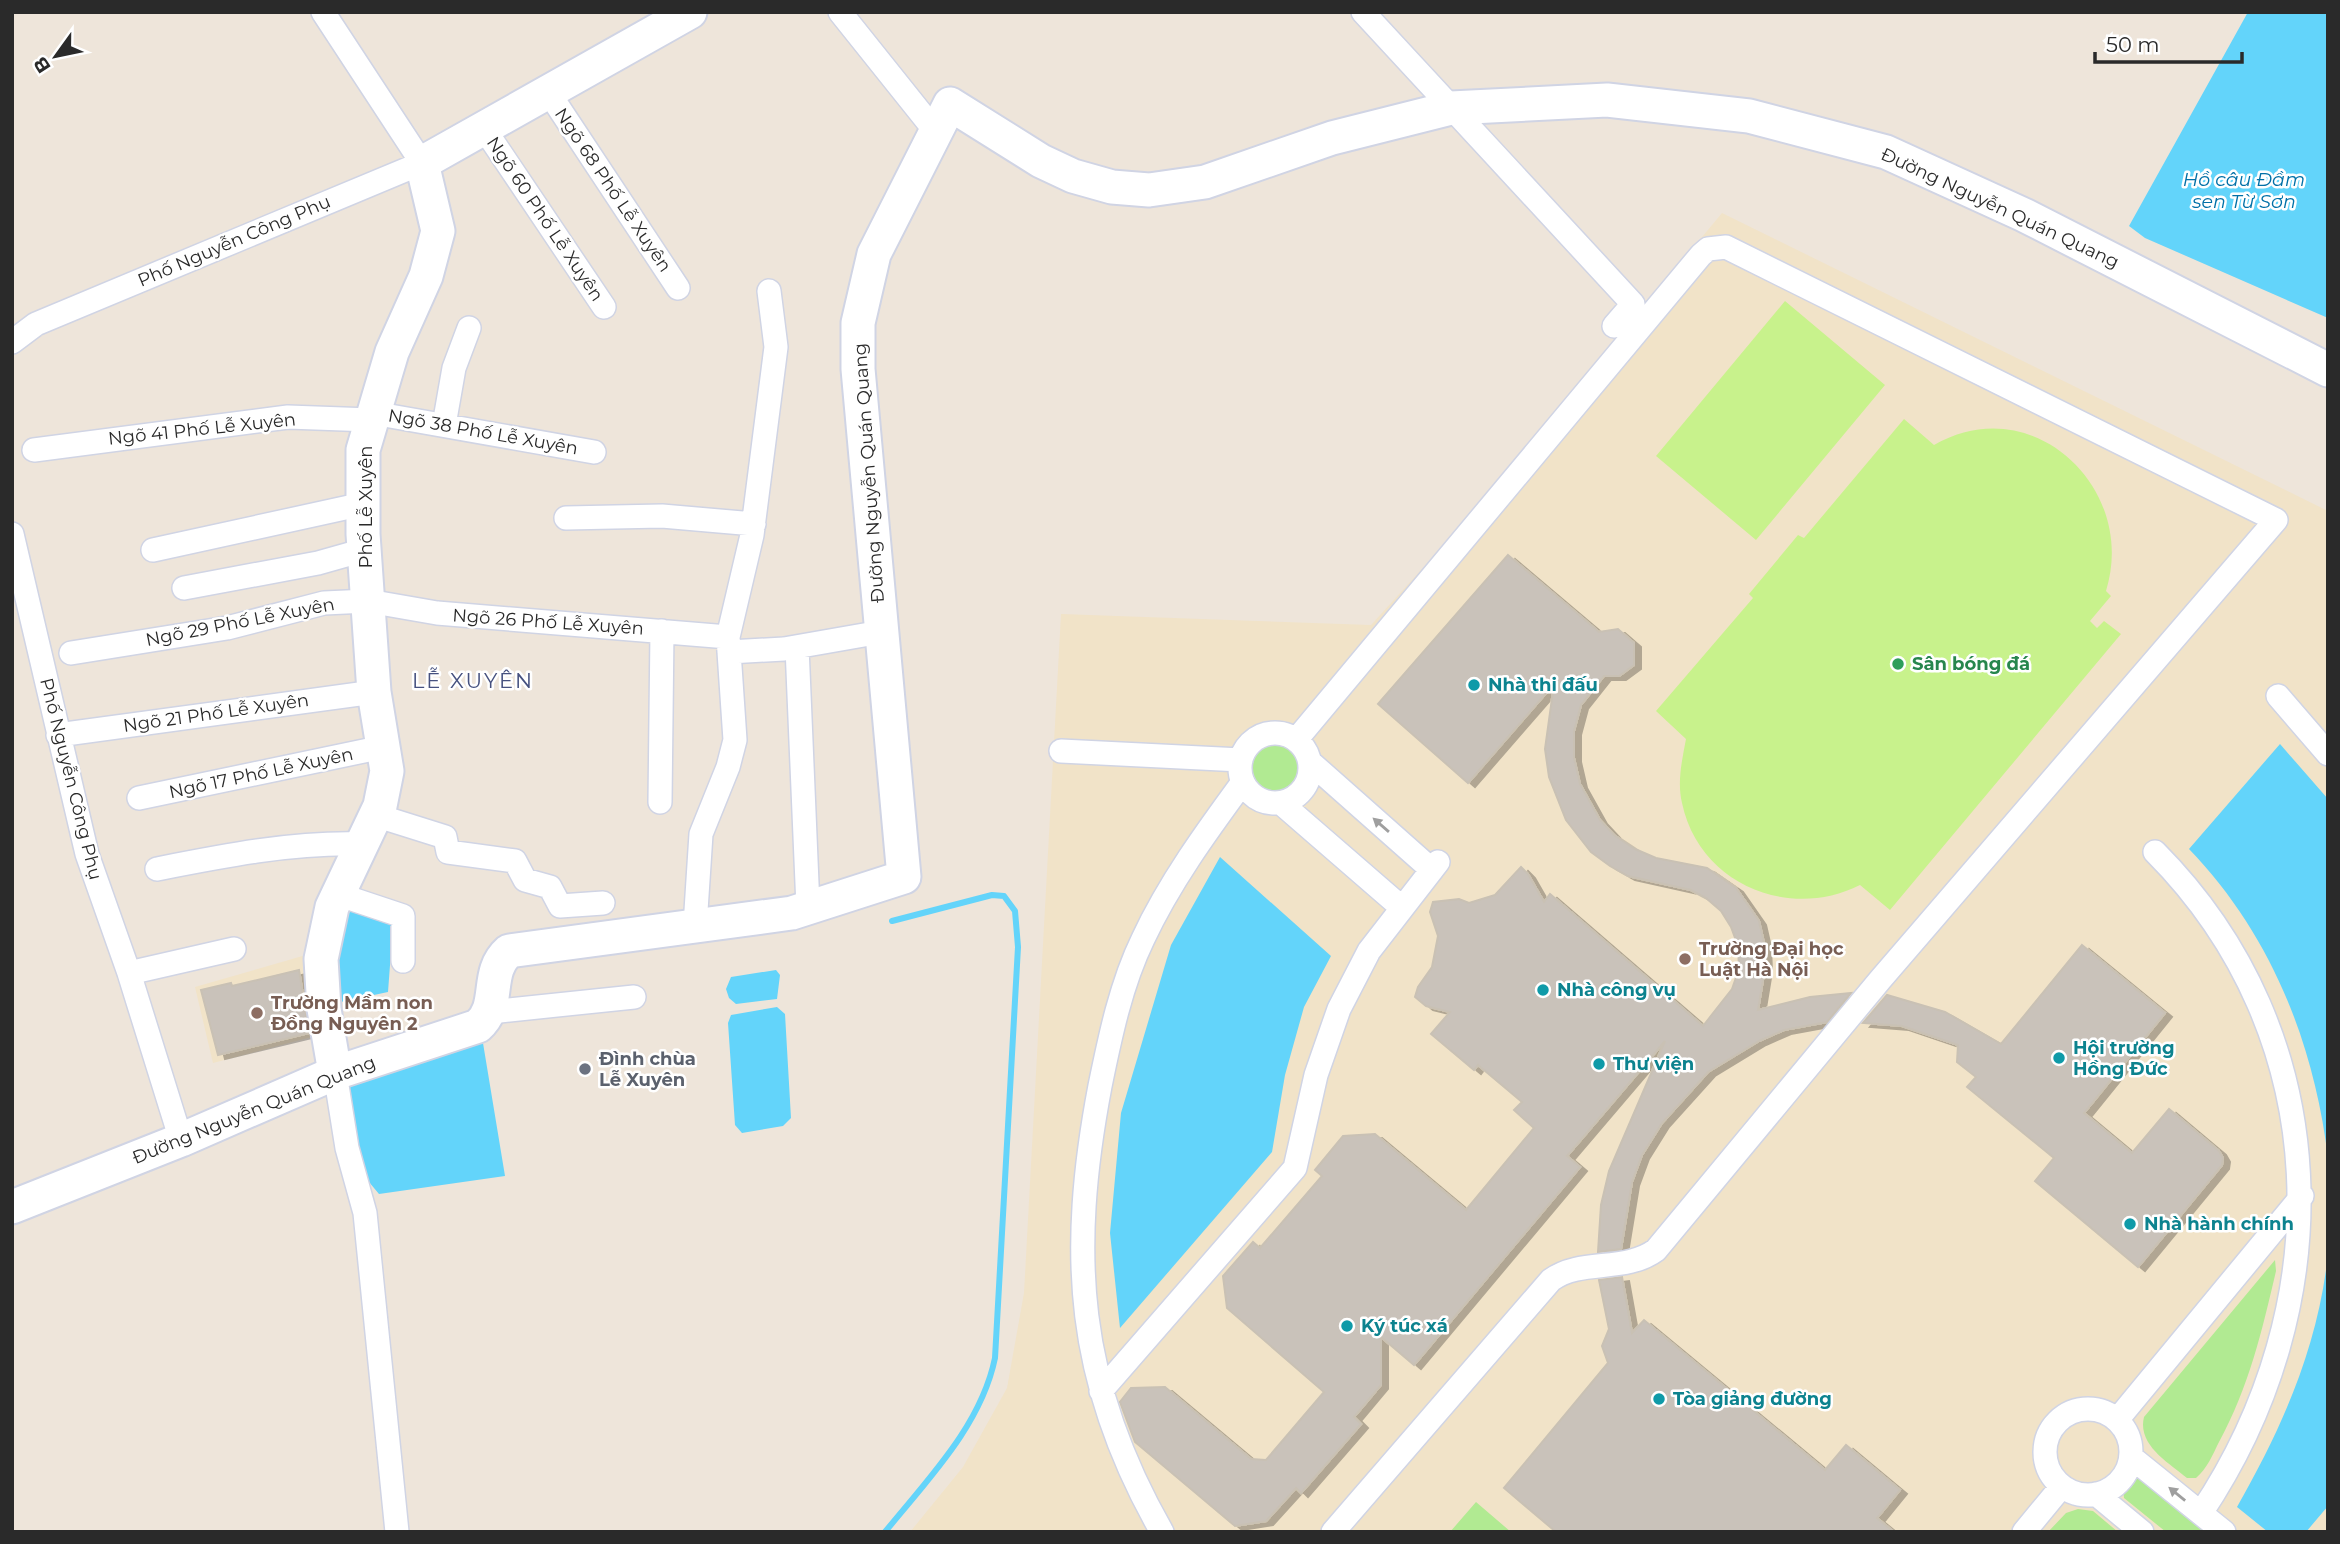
<svg xmlns="http://www.w3.org/2000/svg" width="2340" height="1544" font-family="Montserrat,sans-serif">
	<style>
		.education { fill: #f1e3c8 }
		.green { fill: #b1ea92 }
		.pitch { fill: #c8f28c }
		.water { fill: #63d4fa }
		.lines { fill: none; stroke-linecap: round; stroke-linejoin: round }
		.stream { stroke: #63d4fa; stroke-width: 6 }
		.building { fill: #c9c2ba; stroke: #c9c1b4; stroke-width: 2; filter: url(#shadow) }
		.street-casing { stroke: #d0d4e4; stroke-width: 26 }
		.secondary-casing { stroke: #d0d4e4; stroke-width: 37 }
		.street { stroke: #fff; stroke-width: 23 }
		.secondary { stroke: #fff; stroke-width: 33 }
		.oneway { fill: #9f9f9f }
		.leisure-dot { fill: #2e9e5b; stroke: #fff; stroke-width: 2.5 }
		.culture-dot { fill: #0f9aa8; stroke: #fff; stroke-width: 2.5 }
		.education-dot { fill: #8d6e63; stroke: #fff; stroke-width: 2.5 }
		.worship-dot { fill: #6b7280; stroke: #fff; stroke-width: 2.5 }
		.labels { text-anchor: middle; dominant-baseline: central; stroke-width: 5; stroke-linejoin: round; paint-order: stroke }
		.street-label { font-size: 18px; fill: #2a2a2a; stroke: #fff }
		.leisure-label { font-size: 18px; font-weight: bold; fill: #27864d; stroke: #fff; text-anchor: start }
		.culture-label { font-size: 18px; font-weight: bold; fill: #0d838f; stroke: #fff; text-anchor: start }
		.education-label { font-size: 18px; font-weight: bold; fill: #785e54; stroke: #fff; text-anchor: start }
		.worship-label { font-size: 18px; font-weight: bold; fill: #5b616d; stroke: #fff; text-anchor: start }
		.water-label { font-size: 19px; font-style: italic; fill: #0170a7; stroke: #fff }
		.quarter-label { font-size: 21px; letter-spacing: 2px; fill: #46517f; stroke: #fff }
	</style>
	<defs>
		<filter id="shadow"><feDropShadow dx="7" dy="4" stdDeviation="0" flood-color="#0004"/></filter>
	</defs>
	<rect width="100%" height="100%" fill="#eee5da"/>
	<!-- education -->
	<path class="education" d="M1722 213 2328 511V1532H910L963 1467 1007 1388 1024 1293 1061 614 1371 625 1471 515Z
		M306 955 319 1035 213 1063 195 987Z"/>
	<!-- green -->
	<path class="green" d="M1251 767a25 25 0 1 1 50 0a25 25 0 1 1-50 0Z
		M2275 1260 2276 1271C2262 1331 2249 1387 2219 1442 2213 1454 2207 1469 2196 1478H2187C2169 1463 2137 1445 2144 1417Z
		M2134 1478H2141L2205 1532H2166L2124 1498 2123 1488Z
		M1476 1502 1511 1532H1450Z
		M2078 1509 2093 1511 2118 1532H2048L2066 1513Z"/>
	<!-- pitch -->
	<path class="pitch" d="M1785 301 1885 385 1756 540 1656 456Z
		M1904 419 1934 445C2032 388 2138 488 2106 591L2111 596 2090 621 2097 628 2104 621 2121 634 1890 910 1860 885C1789 921 1699 884 1682 803 1677 782 1682 760 1686 739L1656 711 1753 598 1749 594 1798 535 1804 538Z"/>
	<!-- water -->
	<path class="water" d="M2248 12H2328V318L2145 238 2129 226Z
		M2280 744 2328 799V1158C2314 1043 2271 934 2189 849Z
		M1220 857 1331 956 1304 1007 1285 1075 1272 1152 1120 1328 1110 1233 1121 1113 1171 945Z
		M346 902 376 912 393 925 388 992 336 1003 334 974Z
		M776 970 780 975 777 999 736 1004 729 998 726 989 731 977Z
		M777 1007 785 1014 791 1118 783 1126 742 1133 735 1125 728 1023 731 1015Z
		M482 1037 505 1176 379 1194 364 1176 348 1082Z
		M2328 1254V1506L2306 1532H2268L2237 1507C2283 1426 2318 1347 2328 1254Z"/>
	<g class="lines">
		<!-- stream -->
		<path class="stream" d="M885 1532C927 1480 981 1426 995 1358L1018 947 1015 911 1004 896 992 895 892 921"/>
	</g>
	<!-- building -->
	<path class="building" d="M1508 555 1599 632 1618 629 1634 643V665L1619 676H1604L1581 705 1574 731V758L1580 784 1600 820 1614 835 1635 849 1656 858 1707 868 1736 888 1759 921 1764 943 1765 968 1758 1010 1810 997 1851 993 1827 1022 1784 1030 1759 1041 1708 1072 1662 1123 1642 1155 1632 1182 1621 1249 1598 1252 1601 1205 1609 1171 1665 1041 1567 1156 1580 1167 1414 1365 1381 1337V1385L1354 1417 1361 1424 1301 1493 1296 1488 1266 1521 1235 1526 1135 1442 1120 1402 1131 1388 1165 1387 1251 1459 1266 1460 1324 1392 1227 1308 1223 1276 1253 1242 1260 1248 1322 1176 1315 1170 1343 1136 1375 1134 1466 1210 1534 1128 1514 1110 1522 1102 1478 1065 1474 1070 1431 1034 1450 1012 1426 1006 1415 997 1418 987 1432 967 1438 936 1430 912 1433 902 1459 899 1469 903 1495 895 1521 867 1528 874 1544 902 1550 894 1703 1026 1732 989 1739 969 1738 946 1731 927 1721 911 1706 898 1691 890 1628 876 1610 866 1591 852 1566 820 1549 777 1545 749 1554 684 1468 783 1378 704Z
		M2082 945 2165 1013 2084 1113 2132 1153 2169 1109 2219 1151 2223 1158 2222 1165 2138 1267 2035 1181 2054 1158 1967 1087 1976 1077 1957 1062 1958 1045 1902 1026 1863 1023 1887 995 1945 1012 2001 1044Z
		M299 970 309 1033 218 1055 201 990 231 983 232 986Z
		M1622 1277 1632 1333 1644 1320 1825 1470 1846 1445 1900 1490 1877 1518 1894 1532H1556L1504 1488 1608 1363 1602 1346 1609 1329 1599 1280Z"/>
	<g class="lines">
		<defs>
			<path id="street" d="M840 12 936 132
				M1363 12 1633 304 1614 326
				M549 93 678 288
				M485 130 604 307
				M12 342 36 324 422 163 323 12
				M373 413 594 452
				M444 425 454 368 469 328
				M34 450 288 417 371 420
				M566 518 662 516 754 524
				M12 534 87 854 129 973 181 1140
				M153 550 363 504
				M184 588 318 563 364 550
				M797 647 808 907
				M729 652 784 649 881 632
				M71 653 227 628 324 603 368 601 437 613 728 637
				M2278 696 2328 754
				M1240 768a35 35 0 1 1 70 0a35 35 0 1 1-70 0Z
				M58 735 374 692
				M1296 740 1701 255 1708 249 1726 247 2276 520 1880 980 1656 1250C1625 1273 1581 1258 1551 1280L1333 1532
				M1061 751 1241 760
				M1310 762 1432 870
				M139 798 383 747
				M660 802 662 631
				M1281 803 1401 907
				M375 815 445 837 448 852 515 861 525 880 550 887 560 906 603 903
				M2155 852C2337 1035 2340 1306 2201 1513
				M157 869C223 856 293 842 361 844
				M337 894 403 916V961
				M695 926 701 834 728 767 735 740 728 637 752 535 776 347 769 291
				M129 973 234 949
				M490 1012 634 997
				M335 1073 347 1148 365 1213 397 1532
				M1101 1391 1295 1168 1316 1075 1339 1009 1369 951 1438 862
				M2045 1452a43 43 0 1 1 86 0a43 43 0 1 1-86 0Z
				M2117 1420 2302 1196
				M2131 1457 2224 1532
				M2096 1494 2142 1532
				M1162 1532C1076 1382 1068 1254 1100 1086 1110 1037 1121 984 1143 939 1169 883 1207 831 1243 782
				M2024 1532 2062 1486"/>
			<path id="secondary" d="M335 1073 324 1009 321 959 332 907 380 806 387 771 374 692 363 534V450L392 352 426 276 438 231 422 163 690 12
				M12 1207 181 1140 335 1073 478 1026C502 1005 484 973 509 951L792 913 904 877 858 369V323L874 254 950 104 1041 161 1073 176 1112 187 1149 190 1205 182 1332 138 1451 108 1607 100 1749 116 1886 152 2024 215 2328 370"/>
		</defs>
		<!-- street casing -->
		<use href="#street" class="street-casing"/>
		<!-- secondary casing -->
		<use href="#secondary" class="secondary-casing"/>
		<!-- street -->
		<use href="#street" class="street"/>
		<!-- secondary -->
		<use href="#secondary" class="secondary"/>
	</g>
	<!-- one-way arrows -->
	<defs><path id="oneway-solid" d="M-6-.8H1V-3.2L6.5 0L1 3.2V.8H-6Z" transform="scale(1.75)"/></defs>
	<g class="oneway">
		<use href="#oneway-solid" transform="translate(1381 825) rotate(-139)"/>
		<use href="#oneway-solid" transform="translate(2177 1494) rotate(-141)"/>
	</g>
	<!-- markers -->
	<circle class="leisure-dot" cx="1898" cy="664" r="7"/>
	<g class="culture-dot">
		<circle cx="1474" cy="685" r="7"/>
		<circle cx="1543" cy="990" r="7"/>
		<circle cx="2059" cy="1058" r="7"/>
		<circle cx="1599" cy="1064" r="7"/>
		<circle cx="2130" cy="1224" r="7"/>
		<circle cx="1347" cy="1326" r="7"/>
		<circle cx="1659" cy="1399" r="7"/>
	</g>
	<g class="education-dot">
		<circle cx="1685" cy="959" r="7"/>
		<circle cx="257" cy="1013" r="7"/>
	</g>
	<circle class="worship-dot" cx="585" cy="1069" r="7"/>
	<g class="labels">
		<!-- street labels -->
		<g class="street-label">
			<text transform="translate(613 190) rotate(56)">Ngõ 68 Phố Lễ Xuyên</text>
			<text transform="translate(2000 208) rotate(25)">Đường Nguyễn Quán Quang</text>
			<text transform="translate(545 219) rotate(56)">Ngõ 60 Phố Lễ Xuyên</text>
			<text transform="translate(234 241) rotate(-23)">Phố Nguyễn Công Phụ</text>
			<text transform="translate(202 429) rotate(-6)">Ngõ 41 Phố Lễ Xuyên</text>
			<text transform="translate(483 432) rotate(10)">Ngõ 38 Phố Lễ Xuyên</text>
			<text transform="translate(869 473) rotate(-94)">Đường Nguyễn Quán Quang</text>
			<text transform="translate(366 507) rotate(-90)">Phố Lễ Xuyên</text>
			<text transform="translate(240 622) rotate(-11)">Ngõ 29 Phố Lễ Xuyên</text>
			<text transform="translate(548 622) rotate(4)">Ngõ 26 Phố Lễ Xuyên</text>
			<text transform="translate(216 713) rotate(-8)">Ngõ 21 Phố Lễ Xuyên</text>
			<text transform="translate(261 773) rotate(-12)">Ngõ 17 Phố Lễ Xuyên</text>
			<text transform="translate(71 779) rotate(76)">Phố Nguyễn Công Phụ</text>
			<text transform="translate(254 1110) rotate(-22)">Đường Nguyễn Quán Quang</text>
		</g>
		<!-- leisure labels -->
		<g class="leisure-label">
			<text x="1912" y="664">Sân bóng đá</text>
		</g>
		<!-- culture labels -->
		<g class="culture-label">
			<text x="1488" y="685">Nhà thi đấu</text>
			<text x="1557" y="990">Nhà công vụ</text>
			<text x="2073" y="1048">Hội trường<tspan x="2073" dy="21">Hồng Đức</tspan></text>
			<text x="1613" y="1064">Thư viện</text>
			<text x="2144" y="1224">Nhà hành chính</text>
			<text x="1361" y="1326">Ký túc xá</text>
			<text x="1673" y="1399">Tòa giảng đường</text>
		</g>
		<!-- education labels -->
		<g class="education-label">
			<text x="1699" y="949">Trường Đại học<tspan x="1699" dy="21">Luật Hà Nội</tspan></text>
			<text x="271" y="1003">Trường Mầm non<tspan x="271" dy="21">Đồng Nguyên 2</tspan></text>
		</g>
		<!-- worship labels -->
		<g class="worship-label">
			<text x="599" y="1059">Đình chùa<tspan x="599" dy="21">Lễ Xuyên</tspan></text>
		</g>
		<!-- water labels -->
		<g class="water-label">
			<text x="2244" y="179">Hồ câu Đầm<tspan x="2244" dy="22">sen Từ Sơn</tspan></text>
		</g>
		<!-- quarter labels -->
		<g class="quarter-label">
			<text x="473" y="680">LỄ XUYÊN</text>
		</g>
	</g>
	<!-- border -->
	<rect width="2340" height="1544" fill="none" stroke="#2a2a2a" stroke-width="28"/>
	<!-- north arrow -->
	<g transform="translate(56 56) rotate(237)" stroke="#ffffff" stroke-width="5" paint-order="stroke">
	<path d="M0-5L12 26L0 18L-12 26Z" fill="#2a2a2a"/>
	<text y="-10" font-size="19" font-weight="bold" text-anchor="middle" fill="#2a2a2a">B</text>
	</g>
	<!-- scale -->
	<path d="M2095 52v10h147v-10" fill="none" stroke="#2a2a2a" stroke-width="3.5"/>
	<text x="2106" y="52" font-size="21" fill="#2a2a2a" stroke="#ffffff" stroke-width="5" paint-order="stroke">50 m</text>
</svg>
